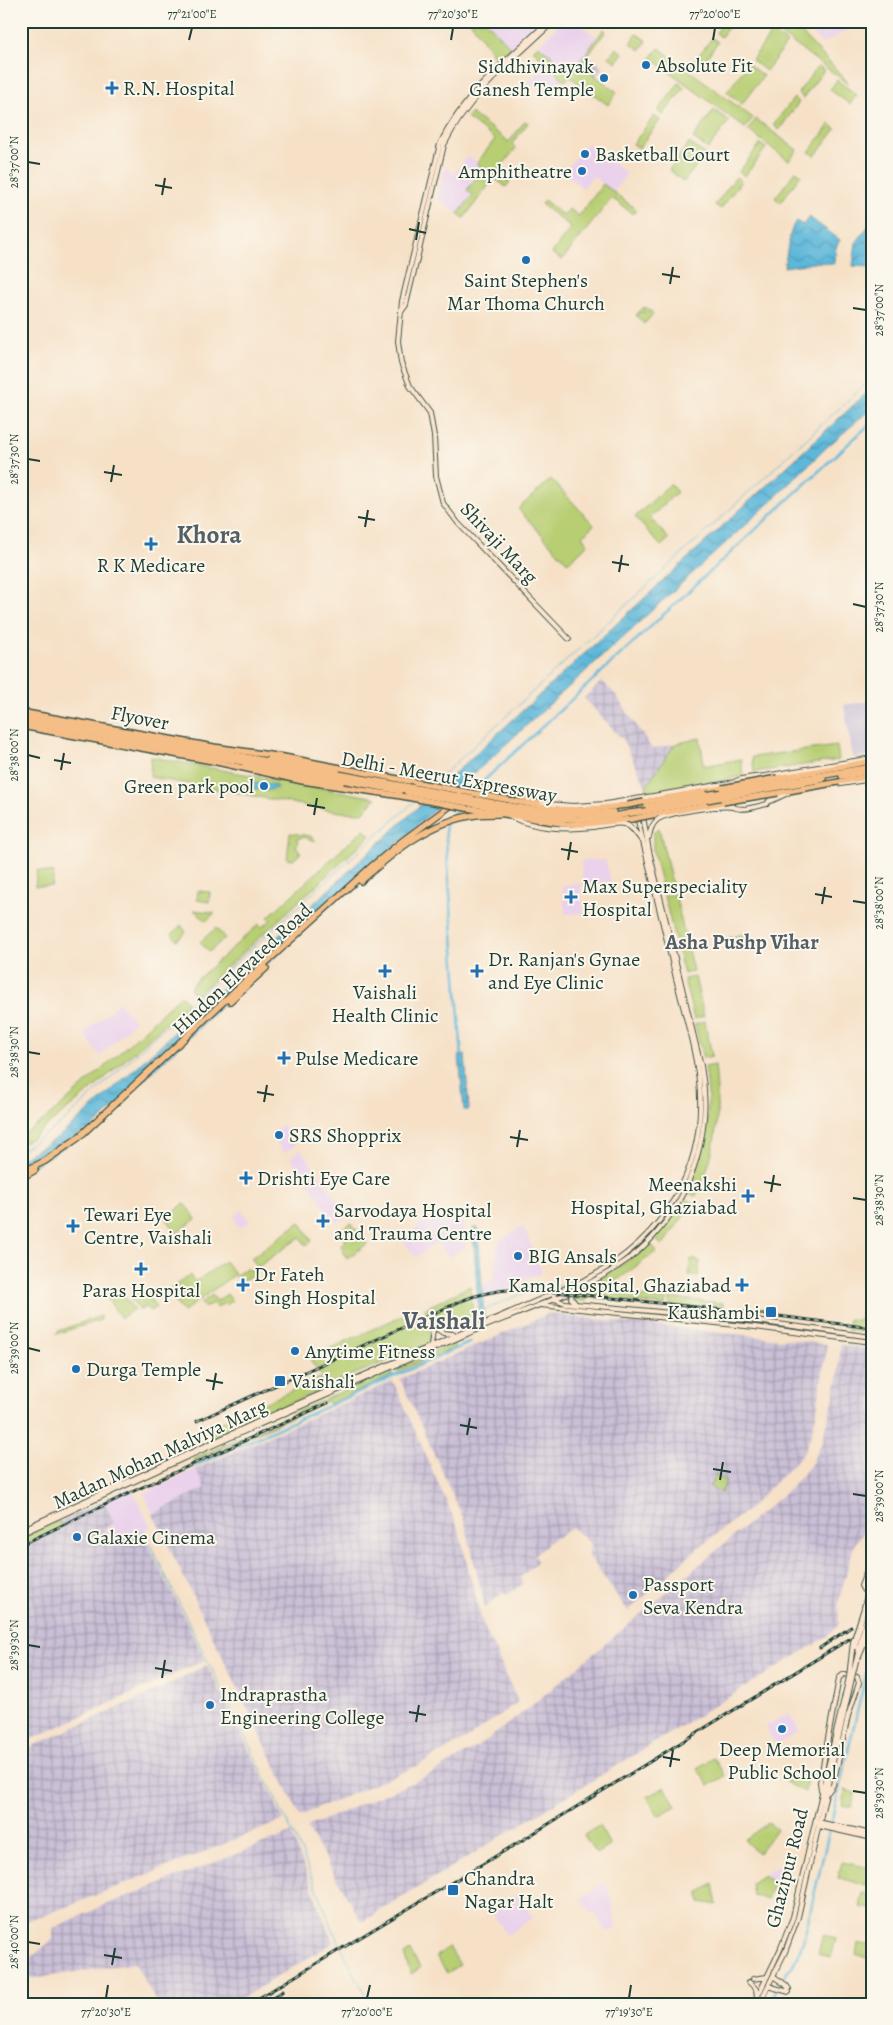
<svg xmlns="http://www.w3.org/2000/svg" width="893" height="2025" font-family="Alegreya,serif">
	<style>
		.built { fill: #ead1ec }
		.industrial { fill: url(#industrial-grid) }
		.railway { fill: #cabfd6 }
		.wetland { fill: url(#wetland-marsh); stroke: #6b8653 }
		.park { fill: #b7ce72; stroke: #6b8653 }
		.water { fill: url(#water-waves); stroke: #3e7a87 }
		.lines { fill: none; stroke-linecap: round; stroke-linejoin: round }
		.stream { stroke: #5cb7da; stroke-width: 1 }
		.canal { stroke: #5cb7da; stroke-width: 2.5 }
		.secondary-casing { stroke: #3f564a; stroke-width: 6 }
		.trunk-casing { stroke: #3f564a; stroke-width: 8 }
		.motorway-casing { stroke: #3f564a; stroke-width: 8 }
		.secondary { stroke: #fbe5cf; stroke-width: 4 }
		.trunk { stroke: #f6be87; stroke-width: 5 }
		.motorway { stroke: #f6be87; stroke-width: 5.5 }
		.rail-casing { stroke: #1f3d34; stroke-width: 3 }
		.rail { stroke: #fbf7ec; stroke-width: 1; stroke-dasharray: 4; stroke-linecap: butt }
		.secondary-bridge-casing { stroke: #3f564a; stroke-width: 6; stroke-linecap: butt }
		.trunk-bridge-casing { stroke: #3f564a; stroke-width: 8; stroke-linecap: butt }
		.motorway-bridge-casing { stroke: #3f564a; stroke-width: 8; stroke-linecap: butt }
		.secondary-bridge { stroke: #fbe5cf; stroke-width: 4 }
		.trunk-bridge { stroke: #f6be87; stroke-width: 5 }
		.motorway-bridge { stroke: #f6be87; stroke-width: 5.5 }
		.ticks { fill: none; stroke: #1f3d34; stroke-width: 2 }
		.poi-dot { fill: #1f6fb2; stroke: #fbf7ec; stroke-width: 2 }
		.labels { text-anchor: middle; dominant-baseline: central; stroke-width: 4; stroke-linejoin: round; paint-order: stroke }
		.poi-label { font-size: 20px; fill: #1f3d34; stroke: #fbf7ec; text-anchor: start }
		.street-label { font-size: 20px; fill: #1f3d34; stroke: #fbf7ec }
		.neighbourhood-label { font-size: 21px; font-weight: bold; fill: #545e66; stroke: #fbf7ec }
		.district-label { font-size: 25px; font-weight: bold; fill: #545e66; stroke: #fbf7ec }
		.neatline { fill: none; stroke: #1f3d34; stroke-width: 2 }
		.ticks-label { font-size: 12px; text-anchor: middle; fill: #1f3d34 }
	</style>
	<defs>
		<pattern id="industrial-grid" width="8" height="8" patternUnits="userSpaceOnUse" patternTransform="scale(1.25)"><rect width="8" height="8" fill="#cabfd6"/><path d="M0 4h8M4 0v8" fill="none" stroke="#a39cae"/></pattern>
		<pattern id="wetland-marsh" width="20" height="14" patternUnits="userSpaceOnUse" patternTransform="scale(1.25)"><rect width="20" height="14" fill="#b7ce72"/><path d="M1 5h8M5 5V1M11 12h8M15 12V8" fill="none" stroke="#94a85e"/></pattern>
		<pattern id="water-waves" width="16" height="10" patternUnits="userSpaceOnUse" patternTransform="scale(1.25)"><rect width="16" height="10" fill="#5cb7da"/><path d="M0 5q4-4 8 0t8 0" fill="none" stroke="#4b96b2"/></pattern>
	</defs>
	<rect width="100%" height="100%" fill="#fbf7ec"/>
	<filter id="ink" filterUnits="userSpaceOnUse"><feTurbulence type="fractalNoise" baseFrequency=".02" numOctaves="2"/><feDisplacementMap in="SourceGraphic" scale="10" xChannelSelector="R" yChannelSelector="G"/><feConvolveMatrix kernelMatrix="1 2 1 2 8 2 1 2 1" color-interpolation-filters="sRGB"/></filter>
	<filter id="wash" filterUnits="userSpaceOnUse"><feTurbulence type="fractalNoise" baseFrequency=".0096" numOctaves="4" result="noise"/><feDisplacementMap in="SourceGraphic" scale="20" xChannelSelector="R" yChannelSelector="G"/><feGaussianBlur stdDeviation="1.12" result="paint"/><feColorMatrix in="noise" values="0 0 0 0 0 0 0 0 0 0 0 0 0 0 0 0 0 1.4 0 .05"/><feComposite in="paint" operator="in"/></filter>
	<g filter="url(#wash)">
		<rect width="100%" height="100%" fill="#f6e1c7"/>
		<!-- built -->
		<path class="built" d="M486 21H532L536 25 512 49Z
			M562 21H575L597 37 572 72 538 46Z
			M802 21H841L846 31 822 44Z
			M547 66 564 81 550 98 528 82Z
			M587 143 627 174 613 192 593 176 583 188 564 173Z
			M468 156 483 168 467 190 473 195 458 214 438 199 445 166 454 174Z
			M604 860 606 862 611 882 583 886 581 861Z
			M580 883 583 913 565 914 562 886Z
			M119 1003 135 1021 100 1056 84 1033Z
			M283 1125 296 1145 284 1153 270 1134Z
			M301 1149 348 1215 337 1223 290 1157Z
			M241 1210 250 1221 240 1228 235 1222 237 1220 234 1216Z
			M463 1218 465 1247 449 1257 437 1242 416 1257 403 1241 421 1223 428 1220Z
			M523 1226 542 1273 527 1278 516 1287 484 1296 483 1286 493 1280 499 1241Z
			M196 1469 206 1488 153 1514 144 1493Z
			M129 1488 133 1491 151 1527 110 1548 102 1531 113 1525 103 1501Z
			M789 1713 799 1731 776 1745 765 1727Z
			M778 1866 781 1867 774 1882 763 1875Z
			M605 1883 611 1899 617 1928 607 1932 594 1912 591 1914 581 1898Z
			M518 1894 533 1918 507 1935 491 1911Z"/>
		<!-- industrial -->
		<path class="industrial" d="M589 56 603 67 596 76 581 66Z
			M602 681 616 695 652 749 675 744 646 786 623 740 584 698Z
			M548 1314 827 1344 817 1410 810 1438 802 1455 749 1509 694 1551 628 1611 588 1555 591 1545 582 1535H580L572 1527 558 1538 555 1537 534 1556 538 1561 521 1577 523 1584 506 1595 503 1592 485 1608 465 1522 400 1379Z
			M841 1345 872 1349V1521L854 1545 838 1604 839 1624 828 1636 362 1922 307 1827 432 1774 483 1743 530 1707 786 1492 810 1466 823 1440 838 1379Z
			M393 1381 458 1528 482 1622 518 1702 472 1735 417 1766 300 1816 153 1514 205 1488 196 1469Z
			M104 1501 114 1523 103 1529 110 1545 141 1530 205 1660 21 1744V1550L32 1545 28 1536Z
			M207 1665 284 1820 61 1909 21 1923V1751L152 1693Z
			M291 1833 333 1943 232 2004H157L135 1963 30 1979 21 1989V1966L53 1939V1928L110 1903Z"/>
		<!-- railway -->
		<path class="railway" d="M872 701V755L853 758 844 705Z"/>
		<!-- wetland -->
		<path class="wetland" d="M644 307 649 309 653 314 644 324 636 315Z"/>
		<!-- park -->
		<path class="park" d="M470 21H486L512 49 498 62Z
			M724 21H733L721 37 716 33Z
			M763 21H790L848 82 847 83Z
			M604 29 606 31 581 65 617 92 608 105 569 76 565 81 533 50 538 45 572 72Z
			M772 32 787 43 766 71 752 60Z
			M637 34 647 41 640 50 631 43Z
			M712 38 718 42 697 70 691 65Z
			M616 48 623 53 616 62 609 57Z
			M659 48 753 118 745 128 651 58Z
			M748 64 763 76 742 104 727 92Z
			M818 66 824 70 803 98 798 93Z
			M837 80 857 95 850 104 830 90Z
			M679 83 684 88 663 115 658 111Z
			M794 98 799 102 779 130 773 125Z
			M714 110 729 121 708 149 693 138Z
			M471 113 509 142 525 121 528 123 512 144 516 148 497 172 510 182 506 187 494 178 464 218 458 214 473 195 467 190 483 169 477 163 495 139 467 118Z
			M654 116 660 120 639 148 633 144Z
			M756 119 797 150 789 161 748 130Z
			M830 124 836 129 815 156 809 152Z
			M689 143 705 154 684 182 669 170Z
			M760 144 766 148 745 176 739 172Z
			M796 171 801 175 780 203 775 198Z
			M736 177 741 181 721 209 715 205Z
			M603 184 637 210 633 214 612 198 562 260 552 253 571 227 541 204 544 200 564 216 569 209 579 216Z
			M551 479 594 525 582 536 588 544 568 563 518 509Z
			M670 484 677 492 650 518 669 539 661 546 635 517Z
			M700 738 704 766 741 759 743 775 740 777 648 793 646 786 675 744Z
			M837 746 839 760 754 772 752 757Z
			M151 757 376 798 363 813 340 812 150 777Z
			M659 828 673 888 663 891 653 851V833Z
			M364 829 370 836 198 994 194 993 191 990V985L259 924 262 927 271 920 268 917Z
			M290 833 311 836 315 841 303 837 297 839 299 842 296 846 301 853 293 860 287 859Z
			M37 871 54 873 52 886H35Z
			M198 891 210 892 209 902 197 900Z
			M675 894 693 971 684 974 664 896Z
			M194 910 215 913 206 921Z
			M181 925 186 932 177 940 172 934Z
			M216 928 225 938 209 952 200 942Z
			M745 934 748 946 731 950 728 938Z
			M695 977 704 1016 694 1019 684 979Z
			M180 996H182L188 1003 94 1088 32 1138 21 1144V1135C45 1122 64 1103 84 1085 117 1056 148 1026 180 996Z
			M705 1021 712 1056 703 1058 695 1024Z
			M715 1065C720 1113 718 1151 696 1196L687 1193C705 1154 713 1110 705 1067Z
			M684 1198 693 1203 662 1246 655 1237Z
			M185 1203 196 1219 177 1233 166 1218Z
			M300 1222 312 1241 306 1245 300 1237 258 1267 251 1258Z
			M351 1223 367 1244 347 1258 342 1250 343 1249 341 1245 346 1241 339 1231Z
			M650 1243 657 1251 601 1292 666 1299 665 1306 589 1297 585 1301 575 1300 573 1294 575 1291C603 1278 627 1263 650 1243Z
			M691 1259 700 1261 698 1276H689Z
			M225 1261 235 1274 183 1312 167 1291 190 1275 195 1282Z
			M868 1263 872 1264V1320L860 1319Z
			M254 1267 257 1271 240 1283 235 1276 246 1268 249 1271Z
			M470 1286 474 1325 447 1333 437 1326 425 1310 426 1308Z
			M112 1288 115 1292 118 1289 134 1309 121 1318 104 1294Z
			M142 1288 156 1307 150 1311 145 1307 140 1310 129 1297Z
			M227 1294 232 1301 226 1305 224 1303 217 1308 212 1303 205 1308 201 1303 212 1295 217 1301Z
			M670 1298 723 1303 722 1311 670 1306Z
			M415 1310 430 1331 431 1335 429 1344 328 1385 309 1358Z
			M100 1316 101 1320 56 1334 58 1331Z
			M849 1319 872 1322V1334L847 1330Z
			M453 1343 455 1347 426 1360 424 1356Z
			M420 1358 422 1361 397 1372 398 1368Z
			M391 1370 393 1375 329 1404 327 1401 194 1461 193 1458 292 1416V1414Z
			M320 1378 327 1387 211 1439 204 1430Z
			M715 1475 726 1481 721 1493 710 1487Z
			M59 1521 62 1527 21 1546V1538Z
			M714 1758 725 1776 709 1786 697 1768Z
			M804 1771 807 1776 805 1792 785 1782Z
			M665 1787 676 1806 658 1816 647 1797Z
			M845 1790 855 1793 852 1807 842 1805Z
			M768 1823 777 1829 758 1853 744 1840Z
			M599 1826 610 1845 596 1854 584 1835Z
			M842 1862 871 1868 867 1885 838 1878Z
			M763 1875 774 1883 767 1899 753 1896 751 1883Z
			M713 1884 717 1905 700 1902 699 1893Z
			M863 1894 872 1896 871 1909 860 1907Z
			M823 1935 836 1938 831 1958 818 1953Z
			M858 1943 872 1946 871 1959 856 1954Z
			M449 1947 460 1965 447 1973 436 1956Z
			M410 1951 420 1968 411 1974 404 1955Z"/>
		<!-- water -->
		<path class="water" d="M809 217 840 240 836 247 834 264 820 262 784 267C787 254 789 230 796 221L803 225Z
			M872 221V267L853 266 856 243Z
			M872 388V408L827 447 768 504 285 947 89 1131 21 1174V1159L57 1138 88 1112Z
			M256 782 275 785 277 788 265 791 252 788V783Z
			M465 1055 469 1110H464L459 1056Z
			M473 1228H478L484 1317 479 1320Z"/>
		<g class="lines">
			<!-- stream -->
			<path class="stream" d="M434 783 872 378
				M21 1150 61 1124 185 1008 415 801
				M583 1288 594 1289
				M482 1311 542 1285 561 1286
				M143 1530 300 1848 338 1941 370 2004"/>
			<!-- canal -->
			<path class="canal" d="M476 788 872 422
				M448 820 459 807
				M445 825 462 1059
				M194 1466 471 1342
				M769 2004 782 1979 793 1965 803 1942 872 1649"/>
		</g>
	</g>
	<g filter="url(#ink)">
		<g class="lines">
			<defs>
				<path id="secondary" d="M549 21C509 58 464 94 440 144L402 301 398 341 401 363 410 386 430 413 434 436 436 476 443 503 458 523 569 639
					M401 312 406 305 444 145C469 94 514 59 554 21
					M765 776 772 781 775 792 767 804C758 806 745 811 736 808 724 804 724 788 734 782 742 777 756 777 765 776Z
					M765 776 872 758
					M841 784 872 779
					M771 801 788 793
					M537 803 573 806 606 804 735 782
					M510 816C532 829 567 830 593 827 603 826 615 822 624 824 632 826 637 834 641 840
					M649 837C650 831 652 824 657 820 667 812 720 805 733 807
					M574 1289 571 1298 576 1304
					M554 1296 557 1300 565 1303 756 1321 872 1337
					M540 1305 755 1327 872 1342
					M436 1328 443 1333 453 1334
					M431 1345 433 1331
					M21 1530 288 1408 587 1279C663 1239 708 1169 699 1081 695 1045 683 1009 675 974 661 916 647 858 633 800
					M21 1534C75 1509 129 1484 182 1459 277 1416 372 1376 467 1334 527 1307 605 1288 651 1239 694 1193 713 1128 701 1066L649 851 640 799
					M872 1556 861 1586 864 1591 872 1594
					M868 1590 872 1576
					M852 1661 855 1647
					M821 1790 820 1782 839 1678 844 1674 857 1677 859 1683 848 1716 833 1785 828 1792
					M818 1822 872 1834
					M819 1826 872 1838
					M773 1976 786 1985 789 1989
					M753 1979 767 1977
					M749 1982 756 1989 757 1997
					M768 1986 789 1992
					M754 2004 780 1950 793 1917 849 1677
					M759 2004 785 1952 798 1917 852 1678"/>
				<path id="trunk" d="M21 712 214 747 284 757 414 782
					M21 726 212 761 302 781 401 796
					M777 778 872 761
					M778 793 872 776
					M477 794 557 809 584 810 628 805
					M644 802 722 788
					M466 808 566 824H585L632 819
					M647 816 723 802"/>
				<path id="motorway" d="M21 716 409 787
					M21 721 407 792
					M270 758 337 771
					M245 765 282 774 341 783
					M842 776 872 771
					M777 783 872 767
					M778 787 823 779
					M465 793C482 782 519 794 537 803
					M473 799C520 808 566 818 613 812
					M470 803C504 809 539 818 574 819 593 820 612 817 631 813
					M645 807 706 795
					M646 811 706 800
					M361 881C395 851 430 821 476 815 484 814 492 814 499 814
					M230 1001 266 968
					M21 1173 45 1161 78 1138 238 988 372 866 401 842 454 803
					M21 1178 35 1170"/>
			</defs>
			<!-- secondary casing -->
			<use href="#secondary" class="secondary-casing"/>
			<!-- trunk casing -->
			<use href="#trunk" class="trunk-casing"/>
			<!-- motorway casing -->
			<use href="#motorway" class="motorway-casing"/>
			<!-- secondary -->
			<use href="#secondary" class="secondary"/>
			<!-- trunk -->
			<use href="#trunk" class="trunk"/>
			<!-- motorway -->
			<use href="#motorway" class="motorway"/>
			<defs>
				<path id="rail" d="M197 1421 461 1301C486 1291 510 1288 537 1290L770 1315 872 1328
					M21 1545 136 1490 328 1403
					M820 1648 851 1627
					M249 2004 521 1841 872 1625
					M264 2004 283 1991"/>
			</defs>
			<!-- rail casing -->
			<use href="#rail" class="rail-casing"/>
			<!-- rail -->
			<use href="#rail" class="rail"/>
			<defs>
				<path id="secondary-bridge" d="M855 1647 868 1590
					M858 1659C865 1645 870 1626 868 1610
					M849 1677 853 1642 864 1608
					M852 1678 872 1594"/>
				<path id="trunk-bridge" d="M414 782 477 794
					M722 788 777 778
					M401 796 466 808
					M723 802 778 793
					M628 805 644 802
					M632 819 647 816"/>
				<path id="motorway-bridge" d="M409 787 473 799
					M407 792 470 803
					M706 795 777 783
					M706 800 778 787
					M631 813 646 811"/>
			</defs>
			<!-- secondary-bridge casing -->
			<use href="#secondary-bridge" class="secondary-bridge-casing"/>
			<!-- trunk-bridge casing -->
			<use href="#trunk-bridge" class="trunk-bridge-casing"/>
			<!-- motorway-bridge casing -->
			<use href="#motorway-bridge" class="motorway-bridge-casing"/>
			<!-- secondary-bridge -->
			<use href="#secondary-bridge" class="secondary-bridge"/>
			<!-- trunk-bridge -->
			<use href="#trunk-bridge" class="trunk-bridge"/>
			<!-- motorway-bridge -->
			<use href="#motorway-bridge" class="motorway-bridge"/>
		</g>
	</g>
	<!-- ticks -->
	<path class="ticks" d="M189 40 192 28M451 40 453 28M713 40 715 28M28 162 40 164M155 185 172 188M162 195 165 178M409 229 426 233M416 240 419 222M662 274 680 277M670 284 673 267M853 308 866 310M28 459 40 461M104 472 122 475M111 482 114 465M358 517 375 520M365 527 368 510M612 562 629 565M619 572 622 555M853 604 866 607M28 755 40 758M54 760 71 763M61 770 64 753M307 805 325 808M314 815 317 798M561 849 578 852M568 860 571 842M815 894 832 897M853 901 866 903M822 904 825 887M28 1052 40 1054M257 1092 274 1095M264 1102 267 1085M510 1137 528 1140M517 1147 520 1130M764 1182 781 1185M771 1192 774 1175M853 1198 866 1200M28 1348 40 1351M206 1380 223 1383M213 1390 216 1373M460 1425 477 1428M467 1435 470 1418M713 1469 731 1472M720 1480 723 1462M853 1494 866 1496M28 1645 40 1647M155 1668 172 1671M162 1678 165 1660M409 1712 426 1715M416 1722 419 1705M663 1757 680 1760M670 1767 673 1750M853 1791 866 1793M28 1942 40 1944M104 1955 122 1958M112 1965 115 1948M106 1998 108 1985M367 1998 370 1985M629 1998 631 1985"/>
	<!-- markers -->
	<g class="poi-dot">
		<circle cx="646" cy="65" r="5"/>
		<circle cx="604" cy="78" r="5"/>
		<path d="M109.5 80.5h5v5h5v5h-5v5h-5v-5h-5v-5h5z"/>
		<circle cx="585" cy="154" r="5"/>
		<circle cx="582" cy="171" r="5"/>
		<circle cx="526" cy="260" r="5"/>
		<path d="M148.5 536.5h5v5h5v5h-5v5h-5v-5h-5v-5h5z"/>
		<circle cx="264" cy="786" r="5"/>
		<path d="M568.5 889.5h5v5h5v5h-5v5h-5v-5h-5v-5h5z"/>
		<path d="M382.5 963.5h5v5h5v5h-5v5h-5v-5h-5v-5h5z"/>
		<path d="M474.5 963.5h5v5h5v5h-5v5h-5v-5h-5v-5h5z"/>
		<path d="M281.5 1050.5h5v5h5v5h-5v5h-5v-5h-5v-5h5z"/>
		<circle cx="279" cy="1135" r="5"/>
		<path d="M243.5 1170.5h5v5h5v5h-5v5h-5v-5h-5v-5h5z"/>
		<path d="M745.5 1188.5h5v5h5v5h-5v5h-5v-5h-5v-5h5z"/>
		<path d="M320.5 1213.5h5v5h5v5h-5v5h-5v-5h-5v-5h5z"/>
		<path d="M70.5 1218.5h5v5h5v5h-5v5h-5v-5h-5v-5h5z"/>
		<circle cx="518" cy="1256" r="5"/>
		<path d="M138.5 1261.5h5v5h5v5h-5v5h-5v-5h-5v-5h5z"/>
		<path d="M240.5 1277.5h5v5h5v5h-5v5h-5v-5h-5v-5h5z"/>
		<path d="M739.5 1277.5h5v5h5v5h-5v5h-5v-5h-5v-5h5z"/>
		<rect x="765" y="1306" width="12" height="12" rx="2.5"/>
		<circle cx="295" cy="1351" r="5"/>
		<circle cx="76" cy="1369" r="5"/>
		<rect x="274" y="1375" width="12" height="12" rx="2.5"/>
		<circle cx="77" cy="1537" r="5"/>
		<circle cx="633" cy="1595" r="5"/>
		<circle cx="210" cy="1705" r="5"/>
		<circle cx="782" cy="1729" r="5"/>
		<rect x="447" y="1884" width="12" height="12" rx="2.5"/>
	</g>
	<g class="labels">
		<!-- poi labels -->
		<g class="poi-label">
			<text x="656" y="65">Absolute Fit</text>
			<text x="594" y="66" text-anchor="end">Siddhivinayak<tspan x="594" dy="23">Ganesh Temple</tspan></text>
			<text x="123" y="88">R.N. Hospital</text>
			<text x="595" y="154">Basketball Court</text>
			<text x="572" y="171" text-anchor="end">Amphitheatre</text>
			<text x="526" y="280" text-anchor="middle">Saint Stephen's<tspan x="526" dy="23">Mar Thoma Church</tspan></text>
			<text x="151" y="565" text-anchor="middle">R K Medicare</text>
			<text x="254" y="786" text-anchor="end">Green park pool</text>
			<text x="582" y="886">Max Superspeciality<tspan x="582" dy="23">Hospital</tspan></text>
			<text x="488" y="959">Dr. Ranjan's Gynae<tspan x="488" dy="23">and Eye Clinic</tspan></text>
			<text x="385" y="992" text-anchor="middle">Vaishali<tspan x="385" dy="23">Health Clinic</tspan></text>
			<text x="295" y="1058">Pulse Medicare</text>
			<text x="289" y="1135">SRS Shopprix</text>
			<text x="257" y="1178">Drishti Eye Care</text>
			<text x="737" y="1184" text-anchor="end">Meenakshi<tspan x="737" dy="23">Hospital, Ghaziabad</tspan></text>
			<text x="334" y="1210">Sarvodaya Hospital<tspan x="334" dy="23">and Trauma Centre</tspan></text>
			<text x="84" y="1214">Tewari Eye<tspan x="84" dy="23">Centre, Vaishali</tspan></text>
			<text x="528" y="1256">BIG Ansals</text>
			<text x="254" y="1274">Dr Fateh<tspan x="254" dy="23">Singh Hospital</tspan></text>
			<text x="731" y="1285" text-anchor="end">Kamal Hospital, Ghaziabad</text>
			<text x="141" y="1290" text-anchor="middle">Paras Hospital</text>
			<text x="760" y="1312" text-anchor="end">Kaushambi</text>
			<text x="305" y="1351">Anytime Fitness</text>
			<text x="86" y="1369">Durga Temple</text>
			<text x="291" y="1381">Vaishali</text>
			<text x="87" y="1537">Galaxie Cinema</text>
			<text x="643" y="1584">Passport<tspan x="643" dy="23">Seva Kendra</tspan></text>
			<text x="220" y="1694">Indraprastha<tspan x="220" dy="23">Engineering College</tspan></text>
			<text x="782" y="1749" text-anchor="middle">Deep Memorial<tspan x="782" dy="23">Public School</tspan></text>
			<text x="464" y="1878">Chandra<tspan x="464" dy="23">Nagar Halt</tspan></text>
		</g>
		<!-- street labels -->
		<g class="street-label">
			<text transform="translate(499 543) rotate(47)">Shivaji Marg</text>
			<text transform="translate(140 718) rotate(11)">Flyover</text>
			<text transform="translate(449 777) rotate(10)">Delhi - Meerut Expressway</text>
			<text transform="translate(242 969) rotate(-43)">Hindon Elevated Road</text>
			<text transform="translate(160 1454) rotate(-25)">Madan Mohan Malviya Marg</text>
			<text transform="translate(787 1868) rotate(-76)">Ghazipur Road</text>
		</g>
		<!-- neighbourhood labels -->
		<g class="neighbourhood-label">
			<text x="742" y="942">Asha Pushp Vihar</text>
		</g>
		<!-- district labels -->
		<g class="district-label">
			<text x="209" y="535">Khora</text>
			<text x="444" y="1321">Vaishali</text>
		</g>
	</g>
	<!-- margin -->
	<rect width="893" height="2025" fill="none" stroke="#fbf7ec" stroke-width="55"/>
	<rect x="28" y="28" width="838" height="1970" class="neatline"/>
	<g class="ticks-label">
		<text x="192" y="18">77°21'00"E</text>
		<text x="453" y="18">77°20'30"E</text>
		<text x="715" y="18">77°20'00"E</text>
		<text transform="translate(14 162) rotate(-90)" y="4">28°37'00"N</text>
		<text transform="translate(879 310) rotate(-90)" y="4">28°37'00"N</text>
		<text transform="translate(14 459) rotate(-90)" y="4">28°37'30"N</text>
		<text transform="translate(879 607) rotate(-90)" y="4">28°37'30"N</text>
		<text transform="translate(14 755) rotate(-90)" y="4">28°38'00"N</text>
		<text transform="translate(879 903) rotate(-90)" y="4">28°38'00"N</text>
		<text transform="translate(14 1052) rotate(-90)" y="4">28°38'30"N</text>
		<text transform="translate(879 1200) rotate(-90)" y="4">28°38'30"N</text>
		<text transform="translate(14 1348) rotate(-90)" y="4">28°39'00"N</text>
		<text transform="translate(879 1496) rotate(-90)" y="4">28°39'00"N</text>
		<text transform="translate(14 1645) rotate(-90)" y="4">28°39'30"N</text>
		<text transform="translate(879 1793) rotate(-90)" y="4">28°39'30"N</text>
		<text transform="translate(14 1942) rotate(-90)" y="4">28°40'00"N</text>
		<text x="106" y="2016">77°20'30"E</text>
		<text x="367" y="2016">77°20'00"E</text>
		<text x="629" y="2016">77°19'30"E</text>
	</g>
</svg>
